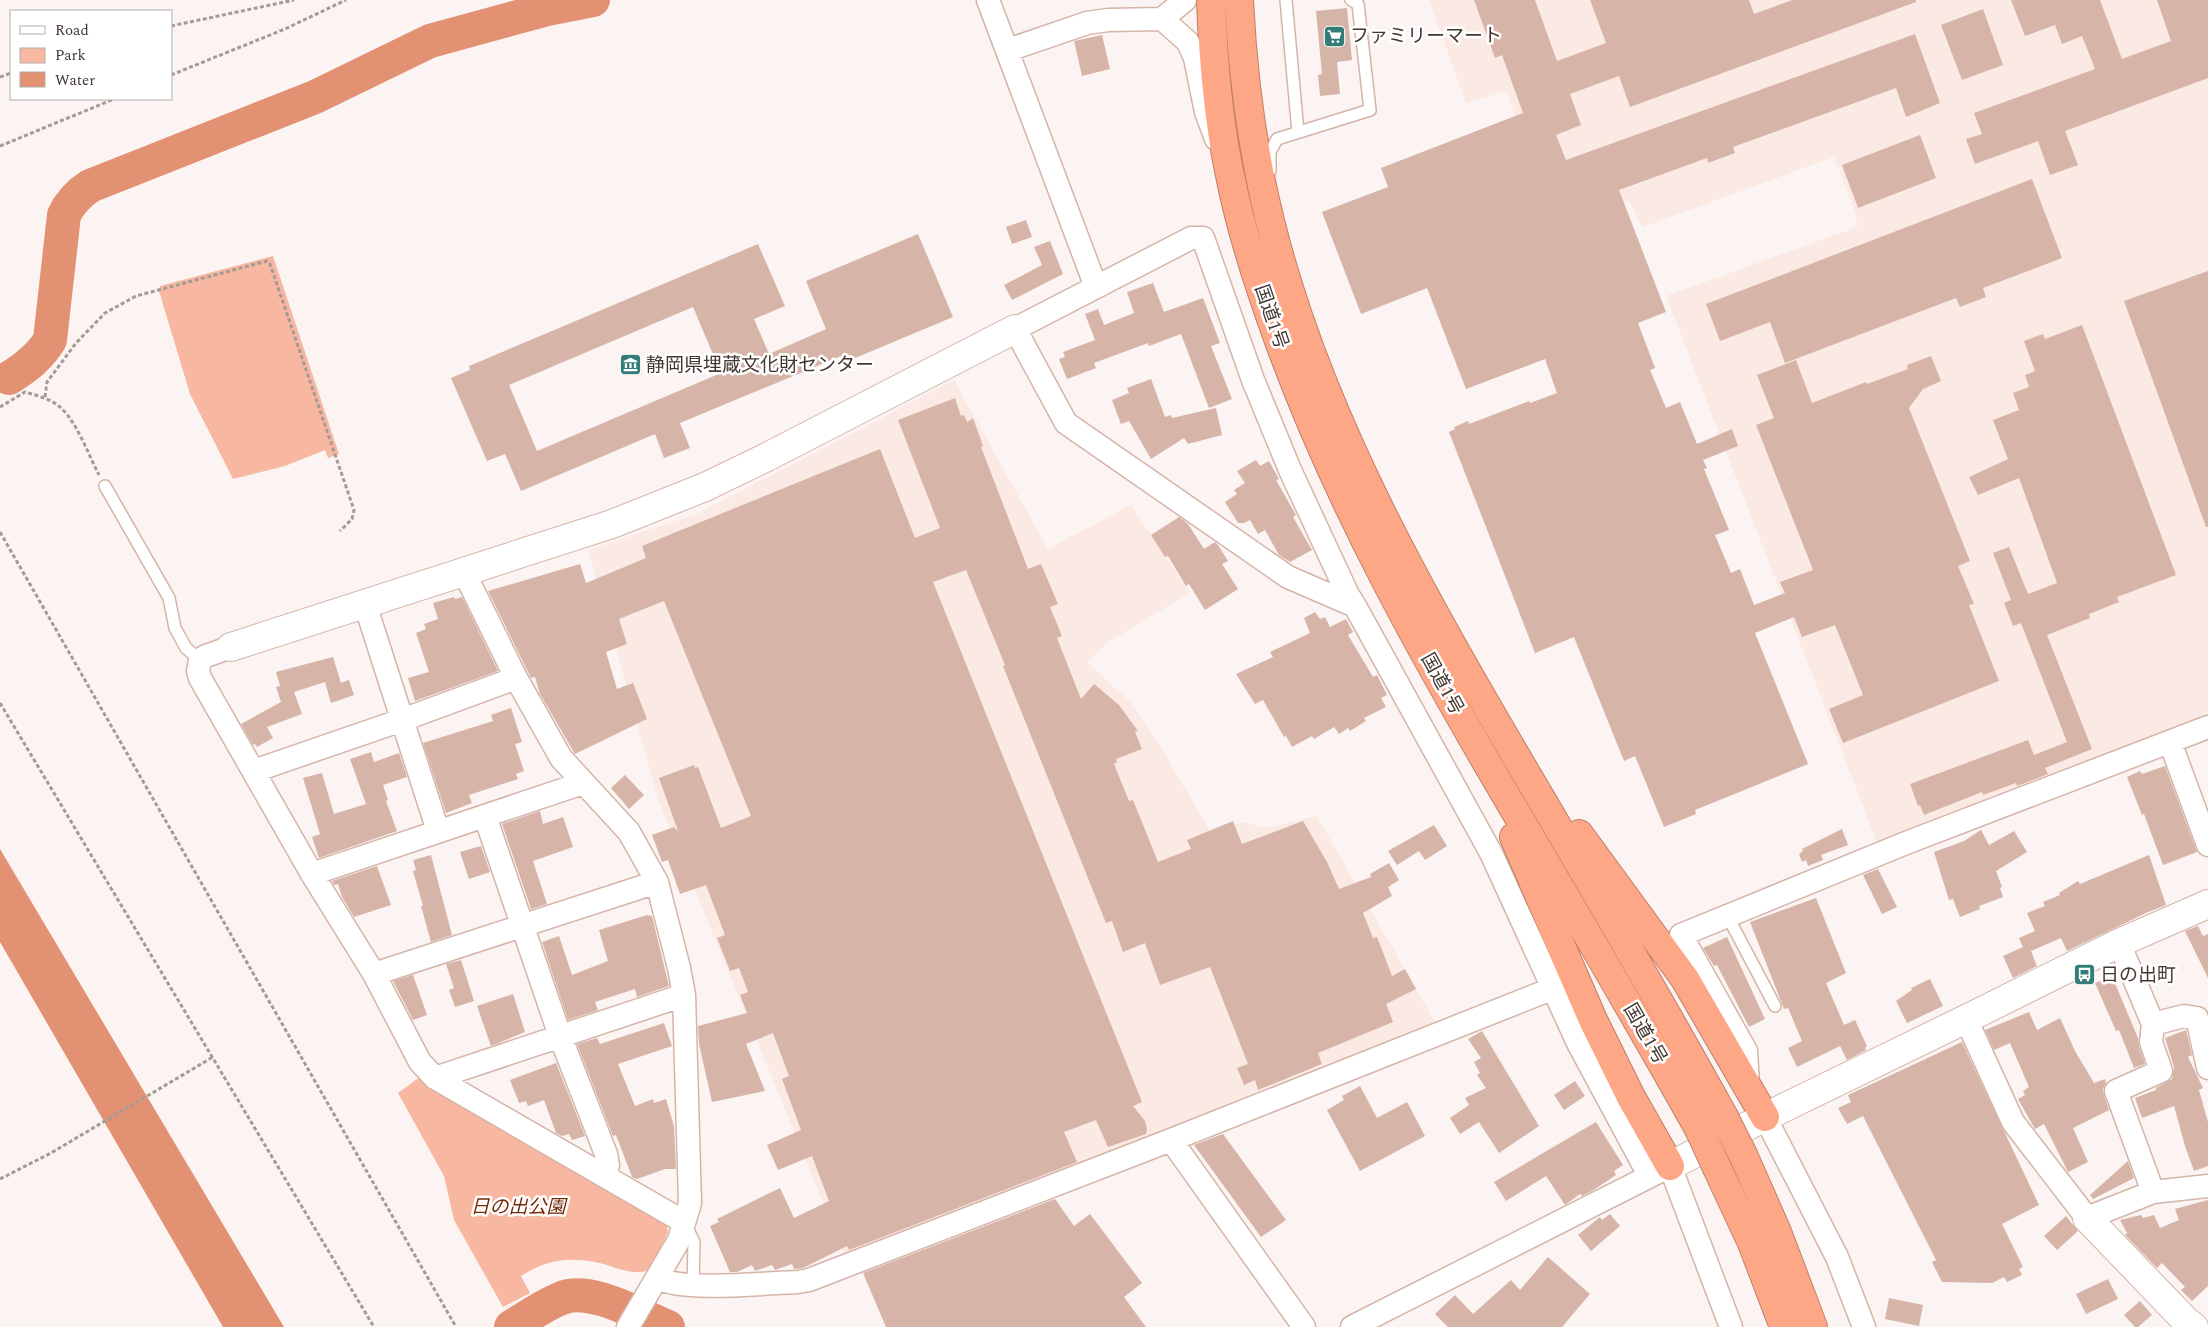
<svg xmlns="http://www.w3.org/2000/svg" width="2208" height="1327" font-family="Spectral,'Noto Sans JP',serif">
	<style>
		.built { fill: #fbeae4 }
		.green { fill: #f7b7a0 }
		.water { fill: #e39173 }
		.lines { fill: none; stroke-linecap: round; stroke-linejoin: round }
		.river { stroke: #e39173; stroke-width: 34 }
		.building { fill: #d6b4a8; fill-rule: evenodd }
		.lane-casing { stroke: #d5b4a8; stroke-width: 14 }
		.street-casing { stroke: #d5b4a8; stroke-width: 25 }
		.secondary-casing { stroke: #d5b4a8; stroke-width: 30 }
		.highway-casing { stroke: #bd7f69; stroke-width: 30 }
		.path { stroke: #a49a96; stroke-width: 3; stroke-dasharray: 4 2.5; stroke-linecap: butt }
		.lane { stroke: #fff; stroke-width: 11 }
		.street { stroke: #fff; stroke-width: 22 }
		.secondary { stroke: #fff; stroke-width: 28 }
		.highway { stroke: #fea787; stroke-width: 28 }
		.highway-bridge-casing { stroke: #bd7f69; stroke-width: 30; stroke-linecap: butt }
		.highway-bridge { stroke: #fea787; stroke-width: 28 }
		.labels { text-anchor: middle; dominant-baseline: central; stroke-width: 5; stroke-linejoin: round; paint-order: stroke }
		.poi-label { font-size: 19px; fill: #433631; stroke: #fff; text-anchor: start }
		.street-label { font-size: 19px; fill: #433631; stroke: #fff }
		.park-label { font-size: 19px; font-style: italic; fill: #722908; stroke: #fff }
	</style>
	<rect width="100%" height="100%" fill="#fbf4f2"/>
	<!-- built -->
	<path class="built" d="M1429 0H2208V718L1878 845 1666 296 1857 227 1856 214 1834 157 1643 227 1628 200 1559 228 1506 91 1466 103Z
		M954 380 1048 549 1131 505 1190 593 1110 641 1087 662 1129 701 1160 746 1211 832 1244 822 1264 828 1317 816 1439 1029 847 1261 659 802 588 550 699 513Z"/>
	<!-- green -->
	<path class="green" d="M273 256 339 454 328 458 325 450 285 466 233 479 190 394 159 291 160 286Z
		M420 1077 667 1225 668 1232 651 1269C633 1278 613 1265 595 1262 565 1257 547 1260 521 1276L530 1293 503 1307 454 1220 444 1176 398 1093Z"/>
	<!-- water -->
	<path class="water" d="M0 849 284 1327H223L0 942Z"/>
	<g class="lines">
		<!-- river -->
		<path class="river" d="M9 378C25 368 40 357 50 340L64 215C70 202 78 194 90 186L315 97 430 41 547 9 593 0
			M511 1327C527 1317 544 1305 562 1298 590 1286 641 1316 668 1327"/>
	</g>
	<!-- building -->
	<path class="building" d="M1474 0H1535L1557 61 1606 43 1590 0H1749L1754 14 1792 0H1916V2L1630 107 1619 76 1570 94 1581 125 1556 135 1566 160 1915 34 1940 103 1906 117 1896 88 1733 147 1735 153 1708 163 1707 158 1619 190 1666 312 1638 323 1655 368 1650 370 1666 408 1680 402 1697 444 1732 429 1738 446 1703 460 1707 468 1704 469 1729 530 1715 535 1731 573 1740 569 1754 605 1785 593 1780 582 1813 570 1756 425 1774 418 1757 375 1796 360 1812 403 1866 382 1867 384 1908 369 1907 365 1931 356 1941 381 1923 389 1909 408 1970 561 1958 566 1974 604 1969 605 1999 681 1843 743 1829 709 1863 695 1835 625 1802 637 1794 617 1755 633 1808 764 1695 810 1696 814 1664 827 1635 756 1624 761 1574 637 1535 653 1449 432 1455 429 1454 427 1468 421 1469 424 1529 401 1530 403 1557 393 1545 359 1466 389 1427 288 1361 314 1322 212 1388 187 1381 168 1523 113 1502 55 1495 58Z
		M2011 0H2100L2122 59 2171 41 2157 0H2208V78L2065 131 2078 165 2050 175 2038 141 1975 164 1966 139 1982 134 1974 113 2095 69 2082 36 2062 44 2055 25 2025 36Z
		M1347 8 1352 60 1337 62 1340 94 1320 96 1318 75 1322 74 1316 11Z
		M1983 9 2003 65 1962 80 1941 25Z
		M1102 35 1110 69 1082 76 1074 41Z
		M1920 135 1936 178 1858 208 1842 165Z
		M2032 179 2062 258 1983 288 1986 297 1960 307 1956 298 1785 363 1770 322 1720 341 1706 304Z
		M1026 220 1032 237 1012 244 1006 227Z
		M918 234 953 317 848 361 846 354 680 423 690 448 664 458 655 434 521 491 505 454 487 461 451 378 470 370 469 366 758 244 785 306 754 319 769 354 826 329 806 281ZM693 307 721 373 537 451 509 385Z
		M1050 241 1063 274 1012 300 1004 285 1042 265 1034 247Z
		M2208 271V527H2206L2124 301Z
		M1153 283 1164 312 1203 298 1220 343 1211 346 1232 399 1209 408 1181 334 1149 346 1148 343 1094 363 1096 368 1067 379 1059 359 1065 357 1063 352 1095 340 1085 314 1098 309 1104 325 1134 313 1127 292Z
		M2082 325 2176 575 2117 597 2119 602 2089 614 2090 618 2047 635 2092 749 2045 768 2048 774 2017 786 2016 783 1983 795 1982 792 1924 815 1920 805 1918 806 1910 784 2028 740 2034 755 2067 742 2021 623 2013 626 2004 603 2011 600 1993 553 2009 547 2028 594 2057 583 2019 478 1978 495 1969 477 2008 459 1993 420 2019 410 2013 393 2029 387 2025 375 2035 371 2024 341 2043 334 2045 339Z
		M1151 379 1165 417 1171 415 1172 418 1216 408 1222 435 1188 444 1184 438 1151 459 1129 421 1121 424 1112 400 1129 393 1127 388Z
		M955 398 961 416 964 415 967 422 973 418 983 446 981 447 1028 569 1041 564 1058 604 1050 607 1062 636 1057 638 1081 699 1094 684 1119 705 1138 731 1135 732 1142 749 1116 759 1117 762 1114 764 1129 801 1133 800 1158 862 1191 849 1187 840 1233 821 1242 844 1303 821 1327 862 1339 889 1371 877 1370 874 1389 863 1399 880 1388 887 1392 896 1363 913 1373 938 1377 937 1392 976 1405 969 1416 989 1386 1004 1393 1022 1318 1053 1322 1064 1258 1090 1255 1080 1244 1085 1237 1068 1248 1064 1210 967 1160 985 1145 943 1123 952 1112 921 1106 923 1003 666 1005 665 966 570 933 582 1142 1102 1133 1106 1145 1121 1147 1129 1146 1134 1108 1147 1096 1120 1064 1132 1077 1162 849 1250 847 1246 803 1268 794 1269 792 1264 775 1270 772 1265 755 1271 752 1265 737 1272H730L710 1226 719 1222 717 1219 780 1188 794 1218 829 1201 812 1156 778 1170 767 1145 801 1130 782 1079 789 1076 773 1033 746 1044 765 1091 712 1102 699 1044 698 1026 747 1013 740 995 748 992 739 968 730 971 717 938 725 935 706 885 680 894 668 860 662 862 652 835 674 827 678 831 659 778 694 765 695 768 698 767 721 828 751 816 664 601 619 619 627 644 606 652 617 689 633 683 647 719 575 754 540 694 535 677 531 678 528 672 488 591 580 564 586 583 646 558 642 546 880 449 915 538 940 528 898 420Z
		M1256 460 1260 466 1269 461 1279 479 1276 480 1296 515 1293 517 1312 550 1290 562 1279 555 1265 530 1258 534 1250 520 1244 523H1238L1225 502 1237 494 1234 490 1245 483 1237 471Z
		M1179 517 1188 524 1204 549 1215 542 1218 545 1228 561 1222 564 1238 589 1205 610 1189 584 1186 586 1168 556 1165 557 1151 535Z
		M454 597 455 599 462 597 498 671 415 701 408 678 429 672 416 633 426 629 424 624 438 619 433 603Z
		M1315 612 1320 619 1325 617 1330 627 1346 619 1353 632 1348 635 1373 677 1377 675 1387 695 1381 698 1386 707 1364 718 1366 721 1350 731 1348 728 1339 734 1334 727 1314 739 1312 736 1292 747 1286 736 1284 737 1263 700 1255 704 1236 674 1273 657 1270 652 1310 633 1304 618Z
		M333 657 341 683 349 680 354 695 331 703 325 682 294 692 302 714 267 727 273 738 257 747 255 744 253 745 241 724 281 702 276 687 280 686 276 672Z
		M511 708 522 742 515 744 524 771 516 774 518 779 469 795 472 803 446 813 423 743 493 721 491 715Z
		M371 752 374 762 399 753 407 777 383 785 388 800 386 801 397 831 319 858 312 837 320 834 303 778 322 773 334 814 366 804 350 759Z
		M2165 766 2197 852 2163 865 2144 814 2142 815 2127 777 2140 771 2142 774Z
		M625 775 644 795 629 809 611 788Z
		M540 811 543 824 563 817 573 847 533 861 547 904 531 909 502 824Z
		M1434 825 1447 846 1425 860 1419 851 1397 865 1388 851Z
		M1842 829 1848 845 1821 855 1823 860 1808 866 1806 860 1802 862 1799 854 1803 851 1802 849Z
		M1981 830 1989 845 2014 831 2027 852 1996 871 2002 887 2000 888 2003 897 1979 906 1980 909 1960 917 1953 899 1949 900 1934 852 1964 841Z
		M481 846 490 872 469 879 460 852Z
		M431 855 452 935 431 942 421 906H423L413 871 416 870 413 860Z
		M2149 855 2166 905 2146 913 2067 951 2061 938 2031 951 2037 966 2013 978 2003 956 2023 947 2019 938 2035 931 2027 913 2045 906 2043 902 2060 895 2059 893 2078 881 2080 884Z
		M377 866 391 905 354 917 342 897 338 884 334 885 332 881Z
		M1878 869 1897 907 1882 914 1863 875Z
		M1816 898 1846 973 1826 983 1844 1025 1855 1020 1867 1046 1865 1048 1866 1050 1847 1060 1840 1046 1797 1067 1788 1048 1802 1041 1788 1008 1784 1009 1750 922Z
		M647 915 652 916 669 986 637 997 635 989 595 1002 598 1010 568 1020 542 942 559 936 572 975 608 961 599 930Z
		M2198 926 2203 936 2208 934V978L2185 931Z
		M1727 937 1765 1019 1749 1027 1717 965 1714 966 1703 948Z
		M461 960 474 1001 455 1007 449 990 454 988 446 964Z
		M413 975 427 1015 413 1020 393 981Z
		M2112 976 2138 1038 2139 1046 2145 1064 2134 1068 2119 1030 2116 1031 2095 983Z
		M1930 979 1943 1006 1907 1023 1896 1001 1912 990 1911 988Z
		M513 994 525 1032 491 1046 477 1006Z
		M2029 1012 2037 1030 2060 1018 2075 1051 2094 1083 2105 1079 2106 1083 2103 1089 2104 1095 2109 1110 2073 1128 2088 1162 2068 1172 2044 1124 2035 1129 2018 1099 2025 1095 2023 1091 2029 1087 2010 1043 1994 1050 1985 1030Z
		M664 1023 672 1046 618 1064 635 1106 653 1099 654 1103 666 1099 674 1126 676 1169H665L637 1179 632 1177 616 1135 613 1136 577 1044 597 1038 600 1044Z
		M2186 1030 2192 1055 2188 1057 2203 1088 2199 1090 2208 1122V1166L2194 1171 2185 1146 2174 1106 2142 1118 2135 1098 2156 1090V1088L2172 1079 2174 1067 2165 1038Z
		M1482 1031 1539 1126 1499 1153 1479 1122 1460 1134 1450 1118 1469 1105 1465 1098 1486 1088 1477 1075 1480 1073 1474 1062 1481 1058 1468 1039Z
		M1962 1042 2039 1205 2002 1224 2023 1267 2019 1269 2022 1275 2007 1282 2004 1277 1992 1283 1942 1282 1932 1262 1936 1260 1863 1116 1847 1124 1838 1108 1851 1102 1848 1095Z
		M556 1063 585 1136 572 1140 569 1134 562 1136 556 1133 544 1100 528 1106 526 1101 519 1103 510 1080Z
		M1575 1081 1585 1096 1564 1110 1554 1095Z
		M1360 1086 1377 1118 1407 1102 1425 1136 1360 1171 1327 1110 1344 1100 1342 1096Z
		M1596 1122 1623 1165 1614 1171 1616 1175 1592 1191 1582 1196 1580 1194 1565 1205 1546 1176 1506 1201 1494 1182Z
		M1223 1134 1286 1220 1261 1237 1194 1145Z
		M2128 1161 2134 1178 2093 1199 2090 1195Z
		M1055 1199 1074 1226 1090 1214 1142 1283 1124 1297 1146 1327H886L863 1273Z
		M2208 1200V1286L2192 1301 2181 1290 2185 1287 2162 1263 2157 1268 2125 1235 2127 1233 2120 1220 2141 1215 2143 1218 2154 1215 2160 1228 2179 1220 2175 1209Z
		M1610 1214 1620 1226 1591 1251 1578 1235 1600 1217 1602 1220Z
		M2066 1216 2078 1231 2057 1250 2044 1236Z
		M1548 1257 1590 1294 1562 1327H1448L1435 1314 1455 1295 1473 1314 1511 1280 1520 1290Z
		M2108 1279 2118 1299 2086 1314 2076 1294Z
		M1889 1298 1923 1305 1919 1326 1885 1319Z
		M2140 1301 2152 1315 2138 1327H2135L2124 1315Z"/>
	<g class="lines">
		<defs>
			<path id="lane" d="M1286 0 1298 132
				M1270 171V152L1277 139 1370 110 1358 4 1351 0
				M105 486 169 598 175 628 186 648 200 660
				M1728 917 1775 1006
				M685 1224 694 1242 693 1285"/>
			<path id="street" d="M988 0 1096 287
				M1162 19 1188 42 1195 58 1206 112 1216 139
				M1008 50 1087 23 1108 20 1162 19 1185 0
				M464 572 516 678 561 758 629 832 657 882 679 968 684 995 690 1203 679 1240 628 1327
				M365 604 438 831
				M1355 606 1288 577 1066 423 1015 329 1191 238H1203L1253 380 1290 470 1348 595 1355 606 1491 853 1578 1043 1649 1175
				M231 647 206 656 200 660 198 671 200 678 312 874 374 974 420 1062 435 1078 684 1222
				M2170 742 2208 845
				M254 771 402 720 516 678
				M485 816 560 1036 606 1154 608 1165 605 1175
				M312 874 583 783
				M2119 943 2153 1024
				M374 974 657 882
				M1966 1019 2013 1122 2087 1218 2153 1192 2208 1186
				M435 1078 684 995
				M1748 1086 1746 1051 1681 935 1906 843 2208 727
				M1765 1117 1837 1257 1864 1327
				M1171 1140 1304 1327
				M2153 1192 2116 1091 2161 1071 2151 1042 2153 1024 2184 1016 2197 1018 2208 1068
				M657 1278C684 1292 765 1283 798 1282L809 1280 1171 1140 1554 988
				M1352 1327 1670 1166 1731 1327"/>
			<path id="secondary" d="M231 647 612 524 705 487 767 457 1015 329
				M1670 1166 1765 1117 1966 1019 2119 943 2208 904
				M2087 1218 2185 1320 2194 1327"/>
			<path id="highway" d="M1211 0C1213 60 1218 121 1231 180 1242 235 1260 289 1279 341 1338 503 1421 651 1508 799 1572 908 1637 1018 1699 1129
				M1239 0C1243 83 1254 164 1276 244 1326 429 1424 599 1520 763 1589 880 1658 997 1724 1117
				M1579 834 1685 979 1765 1117
				M1514 837 1593 1020 1631 1097 1670 1166
				M1744 1157 1777 1232 1813 1327
				M1718 1170 1752 1243 1784 1327"/>
		</defs>
		<!-- lane casing -->
		<use href="#lane" class="lane-casing"/>
		<!-- street casing -->
		<use href="#street" class="street-casing"/>
		<!-- secondary casing -->
		<use href="#secondary" class="secondary-casing"/>
		<!-- highway casing -->
		<use href="#highway" class="highway-casing"/>
		<!-- path -->
		<path class="path" d="M171 26 294 0
			M171 75 285 29 346 0
			M0 77 11 73
			M0 146 114 99
			M45 397 47 382 76 343 105 313 136 296 267 261 270 264 354 510 352 519 340 531
			M0 407 25 392C38 396 53 399 63 410 78 425 89 456 99 475
			M0 532 456 1327
			M0 703 374 1327
			M0 1179 51 1153 213 1057"/>
		<!-- lane -->
		<use href="#lane" class="lane"/>
		<!-- street -->
		<use href="#street" class="street"/>
		<!-- secondary -->
		<use href="#secondary" class="secondary"/>
		<!-- highway -->
		<use href="#highway" class="highway"/>
		<defs>
			<path id="highway-bridge" d="M1724 1117 1744 1157
				M1699 1129 1718 1170"/>
		</defs>
		<!-- highway-bridge casing -->
		<use href="#highway-bridge" class="highway-bridge-casing"/>
		<!-- highway-bridge -->
		<use href="#highway-bridge" class="highway-bridge"/>
	</g>
	<!-- icons -->
	<defs>
		<symbol id="supermarket-square" viewBox="-11 -11 22 22"><rect x="-9" y="-9" width="18" height="18" rx="4" fill="#347c79" stroke="#fff"/><path d="M-6-5.5h2.5l.6 2H6L4.5 2H-2.5L-4.4-4H-6ZM-1.5 3.2a1.3 1.3 0 1 0 .1 0ZM3 3.2a1.3 1.3 0 1 0 .1 0Z" fill="#fff"/></symbol>
		<symbol id="museum-square" viewBox="-11 -11 22 22"><rect x="-9" y="-9" width="18" height="18" rx="4" fill="#347c79" stroke="#fff"/><path d="M0-6L6-3V-2H-6V-3ZM-5-1h2V3h-2ZM-1-1h2V3h-2ZM3-1h2V3H3ZM-6 4H6V6H-6Z" fill="#fff"/></symbol>
		<symbol id="bus-square" viewBox="-11 -11 22 22"><rect x="-9" y="-9" width="18" height="18" rx="4" fill="#347c79" stroke="#fff"/><path d="M-5-6H5V4H4V6H2V4H-2V6H-4V4H-5ZM-3.5-4V0h7V-4ZM-3.5 1.2v1.5H-2V1.2ZM2 1.2v1.5H3.5V1.2Z" fill="#fff"/></symbol>
	</defs>
	<g fill-rule="evenodd">
		<use href="#supermarket-square" x="1322" y="24" width="25" height="25"/>
		<use href="#museum-square" x="618" y="352" width="25" height="25"/>
		<use href="#bus-square" x="2072" y="962" width="25" height="25"/>
	</g>
	<g class="labels">
		<!-- poi labels -->
		<g class="poi-label">
			<text x="1350" y="36">ファミリーマート</text>
			<text x="646" y="365">静岡県埋蔵文化財センター</text>
			<text x="2100" y="975">日の出町</text>
		</g>
		<!-- street labels -->
		<g class="street-label">
			<text transform="translate(1271 317) rotate(71)">国道1号</text>
			<text transform="translate(1442 684) rotate(61)">国道1号</text>
			<text transform="translate(1645 1034) rotate(60)">国道1号</text>
		</g>
		<!-- park labels -->
		<g class="park-label">
			<text x="518" y="1207">日の出公園</text>
		</g>
	</g>
	<!-- legend -->
	<rect x="10" y="10" width="162" height="90" fill="#ffffff" stroke="#b4afad"/>
	<rect x="20" y="26" width="25" height="8" fill="#ffffff" stroke="#b4afad"/>
	<text x="55" y="35" font-size="15" fill="#433631">Road</text>
	<rect x="20" y="48" width="25" height="15" fill="#f7b7a0" stroke="#b4afad"/>
	<text x="55" y="60" font-size="15" fill="#433631">Park</text>
	<rect x="20" y="72" width="25" height="15" fill="#e39173" stroke="#b4afad"/>
	<text x="55" y="85" font-size="15" fill="#433631">Water</text>
</svg>
